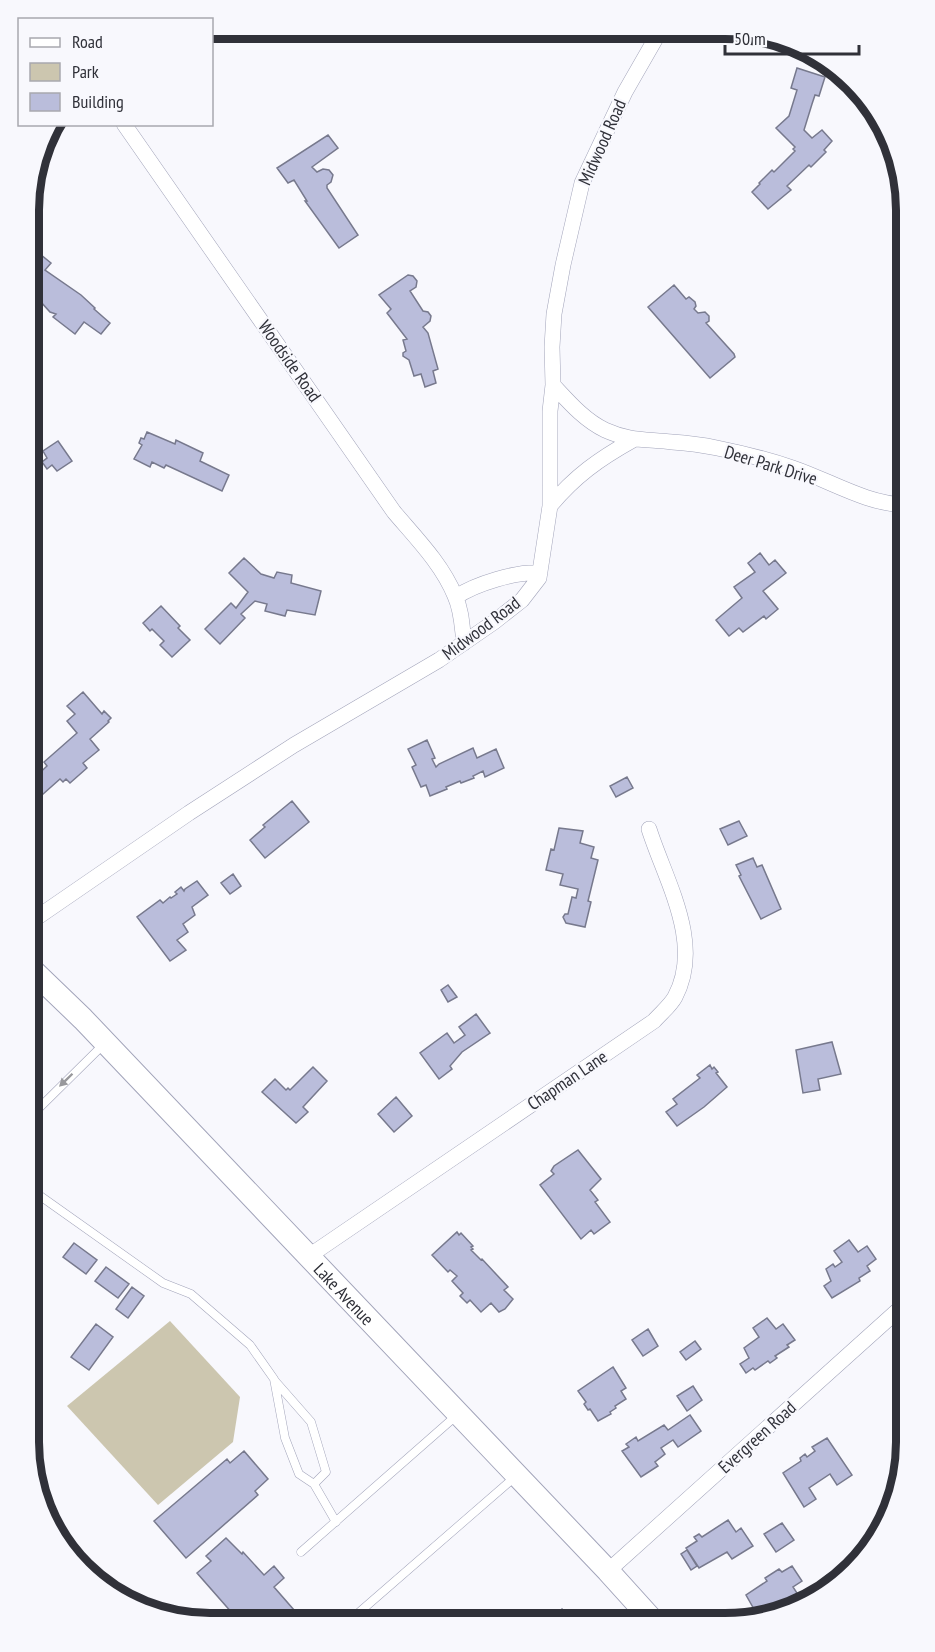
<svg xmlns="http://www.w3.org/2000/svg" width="935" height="1652" font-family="'PT Sans Narrow',sans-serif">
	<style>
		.green { fill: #ccc6af }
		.building { fill: #babddb; stroke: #77798d; stroke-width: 1.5 }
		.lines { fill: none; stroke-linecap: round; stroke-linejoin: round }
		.lane-casing { stroke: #a2a4ba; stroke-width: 9 }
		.street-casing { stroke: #a2a4ba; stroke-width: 16 }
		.secondary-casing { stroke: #a2a4ba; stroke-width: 24 }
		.lane { stroke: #fff; stroke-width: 8 }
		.street { stroke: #fff; stroke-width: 15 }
		.secondary { stroke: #fff; stroke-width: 22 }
		.oneway { fill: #98989c }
		.labels { text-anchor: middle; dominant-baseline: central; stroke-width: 4.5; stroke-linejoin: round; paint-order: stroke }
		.street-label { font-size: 18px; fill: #303139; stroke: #f8f8fd }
		.rim { fill: none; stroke: #303139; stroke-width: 8 }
	</style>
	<rect width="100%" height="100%" fill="#f8f8fd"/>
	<!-- green -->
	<path class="green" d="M170 1321 240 1397 233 1442 158 1505 67 1406Z"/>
	<!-- building -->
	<path class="building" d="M797 68 825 77 819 96 815 95 812 104 804 130 812 138 822 130 832 141 824 150 826 152 811 167 809 165 787 186 791 190 768 209 752 192 760 184 759 183 772 170 774 172 795 151 793 149 795 147 776 128 789 116 797 90 791 88Z
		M328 135 338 148 312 167 317 172 323 169 329 170 333 175 331 182 327 185V188L358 235 339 248 305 201H307L294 180 288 183 277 168Z
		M35 250 51 263 45 270 81 295 95 308 94 309 110 323 101 334 84 322 75 334 53 317 56 314 50 312 40 301 30 313V257Z
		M408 275 413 276 417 281 416 287 410 291 423 311 428 312 431 316 430 321 423 327 428 333 438 369 433 371 436 383 425 387 421 374 414 376 409 360 403 356V353L406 351 403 340 407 339 387 313 391 309 379 295Z
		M674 285 686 299 689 297 695 302 696 306 694 309 698 313 705 312 709 316V321L706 323 734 354 735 357 710 378 648 307Z
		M147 432 175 444 176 440 203 453 200 461 229 475 222 491 166 465 164 468 152 462 150 467 134 459 142 445 139 443 141 438 144 439Z
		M58 441 72 461 57 471 52 465 47 469 42 462 47 458 43 451Z
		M760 553 769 565 775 560 786 573 763 591 778 609 766 619 764 616 743 632 739 628 729 636 716 620 742 598 734 587 755 572 748 563Z
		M244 558 261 574 274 578 277 572 292 575 291 583 321 591 315 615 287 610 285 616 265 611 267 604 255 601 241 614 245 618 220 644 205 629 231 603 236 608 248 592 229 573Z
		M161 606 180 626 178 628 190 640 172 657 160 645 164 641 152 629 150 631 143 623Z
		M83 692 102 714 104 711 111 718 108 721 109 722 90 739 99 750 83 763 87 768 70 783 66 779 63 782 60 779 42 795 30 782 47 766 44 762 77 733 67 721 75 714 67 706Z
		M427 740 435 758 432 759 436 767 439 764 473 748 477 758 496 749 504 768 485 777 483 771 473 776 474 778 461 783 460 781 446 787 447 789 430 796 426 785 421 787 412 767 416 765 408 749Z
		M627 777 633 788 616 797 610 786Z
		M292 801 309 822 265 858 250 840 265 827 263 825Z
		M739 821 747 836 728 845 720 829Z
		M559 828 583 831 580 843 594 847 591 858 598 860 588 901 591 902 585 927 566 923 563 917 565 914H568L572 897 576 898 578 889 560 885 563 874 546 870 551 849 554 850Z
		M753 858 757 867 762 865 781 909 761 919 739 876 741 875 736 865Z
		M233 874 241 886 230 894 221 883Z
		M197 881 208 895 192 907 195 915 183 924 188 932 177 940 186 950 170 961 137 917 160 900 163 903 170 897 171 898 177 894 175 892 181 887 184 891 185 889Z
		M448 985 457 997 448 1002 441 990Z
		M476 1014 490 1033 462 1052 450 1066 452 1069 439 1079 420 1053 447 1033 454 1043 465 1035 459 1027Z
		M832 1042 841 1074 818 1079 820 1090 803 1093 796 1050Z
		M710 1065 712 1069 714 1067 718 1072 716 1073 727 1087 704 1107 677 1126 666 1112 677 1104 673 1099 700 1078 697 1075Z
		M313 1067 327 1081 303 1107 308 1112 296 1123 262 1092 275 1079 286 1090 288 1088 290 1090Z
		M396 1097 412 1116 394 1132 378 1114Z
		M578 1150 601 1179 590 1190 598 1200 595 1202 610 1222 594 1234 591 1230 581 1239 540 1185 554 1174 551 1171 554 1166Z
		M457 1232 459 1235 461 1233 473 1246 471 1247 473 1249 471 1250 481 1260 482 1259 508 1287 504 1290 513 1299 505 1309 499 1312 491 1303 481 1312 470 1300 467 1303 460 1296 463 1293 452 1281 457 1276 450 1270 448 1272 432 1255Z
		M849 1240 858 1252 867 1246 876 1259 867 1266 870 1271 859 1278 860 1281 832 1298 824 1286 831 1281 826 1269 833 1264 835 1267 842 1262 834 1251Z
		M74 1243 97 1260 86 1274 63 1257Z
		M106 1267 129 1284 118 1298 95 1281Z
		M132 1287 144 1296 128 1318 116 1309Z
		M767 1318 776 1329 783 1324 795 1340 787 1345 789 1347 775 1356 777 1358 770 1363 768 1361 755 1370 753 1368 746 1373 740 1364 749 1358 744 1348 759 1337 753 1328Z
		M96 1324 113 1337 89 1370 71 1357Z
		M648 1329 658 1346 643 1356 632 1340Z
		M695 1341 701 1349 686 1360 680 1352Z
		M613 1367 626 1388 621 1391 626 1399 615 1406 616 1408 610 1412 611 1414 598 1421 590 1409 588 1410 584 1404 586 1402 578 1391Z
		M693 1386 702 1400 687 1411 677 1396Z
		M690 1415 701 1431 678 1447 673 1440 661 1448 665 1454 655 1462 658 1466 641 1477 622 1451 629 1447 626 1444 636 1437 638 1441 664 1425 668 1430Z
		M827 1438 852 1475 837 1485 830 1474 809 1488 816 1499 804 1507 783 1473 801 1461 800 1458 805 1454 807 1457 815 1451 812 1447Z
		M244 1451 268 1479 255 1491 258 1495 186 1558 154 1521 227 1459 230 1463Z
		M728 1520 736 1532 741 1528 753 1546 732 1559 727 1552 699 1568 686 1548 697 1541 694 1537 699 1534 702 1537Z
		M782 1523 794 1540 776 1552 764 1534Z
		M226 1538 242 1554 243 1552 264 1575 274 1566 284 1578 274 1587 294 1610 279 1622H240L197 1573 211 1561 206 1556Z
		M687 1550 697 1566 691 1570 681 1554Z
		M792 1566 802 1581 793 1587 804 1604 787 1612 784 1607 780 1609 783 1614 759 1618 746 1595 767 1581 765 1578 779 1569 782 1572Z
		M841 1566 846 1574 832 1587 826 1576Z
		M562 1609 572 1623H551L548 1619Z"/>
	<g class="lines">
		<defs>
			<path id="lane" d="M29 1118 104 1044
				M29 1188 163 1283 191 1294 250 1345 274 1379 285 1438 299 1474 314 1484 336 1522
				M275 1381 311 1422 326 1472 314 1484
				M301 1552 457 1415
				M348 1622 516 1476"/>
			<path id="street" d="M124 124 394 512C416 538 442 564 455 596 462 611 462 627 464 643
				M553 385C568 401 584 420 605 430 629 441 646 439 672 442 687 443 703 445 717 448 742 453 769 460 793 468 831 481 866 504 906 505
				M550 506C575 476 599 459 633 440
				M456 597C475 584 517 571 540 573
				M29 923 189 813 294 745 439 660 494 622 522 600 539 578 550 506V411L553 385 552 347 554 314 563 265 582 183 625 92 660 31
				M309 1256 654 1021C661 1013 670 1006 675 997 704 943 665 880 649 829
				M608 1571 906 1303"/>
			<g id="secondary">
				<path id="s1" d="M29 967 83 1019 608 1571 655 1623"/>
			</g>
		</defs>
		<!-- lane casing -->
		<use href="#lane" class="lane-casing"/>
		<!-- street casing -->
		<use href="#street" class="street-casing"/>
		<!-- secondary casing -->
		<use href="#secondary" class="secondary-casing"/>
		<!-- lane -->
		<use href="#lane" class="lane"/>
		<!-- street -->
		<use href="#street" class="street"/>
		<!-- secondary -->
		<use href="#secondary" class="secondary"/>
	</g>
	<!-- one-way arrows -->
	<defs><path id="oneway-solid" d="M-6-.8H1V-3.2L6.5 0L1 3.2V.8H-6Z" transform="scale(1.5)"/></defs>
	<use class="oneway" href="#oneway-solid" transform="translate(66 1080) rotate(136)"/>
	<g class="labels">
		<!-- street labels -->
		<g class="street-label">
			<text transform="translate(602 142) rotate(-66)">Midwood Road</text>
			<text transform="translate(290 361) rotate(55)">Woodside Road</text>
			<text transform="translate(771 465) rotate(17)">Deer Park Drive</text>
			<text transform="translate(481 628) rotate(-37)">Midwood Road</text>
			<text transform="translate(567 1080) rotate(-34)">Chapman Lane</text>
			<text stroke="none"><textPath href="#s1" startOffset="454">Lake Avenue</textPath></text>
			<text transform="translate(757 1437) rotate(-42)">Evergreen Road</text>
		</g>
	</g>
	<!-- crop -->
	<path d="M0 0H935V1652H0ZM210 39H725A171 171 0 0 1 896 210V1442A171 171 0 0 1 725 1613H210A171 171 0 0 1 39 1442V210A171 171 0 0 1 210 39Z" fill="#f8f8fd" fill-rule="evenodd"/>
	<path class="rim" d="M210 39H725A171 171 0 0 1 896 210V1442A171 171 0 0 1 725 1613H210A171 171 0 0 1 39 1442V210A171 171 0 0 1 210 39Z"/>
	<!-- legend -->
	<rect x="18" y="18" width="195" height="108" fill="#f8f8fd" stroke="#a8a8af" stroke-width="1.5"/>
	<rect x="30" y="38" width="30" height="9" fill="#ffffff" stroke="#a8a8af" stroke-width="1.5"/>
	<text x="72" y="48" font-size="18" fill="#303139">Road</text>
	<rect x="30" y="63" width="30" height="18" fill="#ccc6af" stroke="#a8a8af" stroke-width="1.5"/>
	<text x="72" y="78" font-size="18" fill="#303139">Park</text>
	<rect x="30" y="93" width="30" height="18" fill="#babddb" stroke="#a8a8af" stroke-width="1.5"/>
	<text x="72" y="108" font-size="18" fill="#303139">Building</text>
	<!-- scale -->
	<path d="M725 45v9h134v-9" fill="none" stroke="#303139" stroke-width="3"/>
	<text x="734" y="45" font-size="18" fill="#303139" stroke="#f8f8fd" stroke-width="4.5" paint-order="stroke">50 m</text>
</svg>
